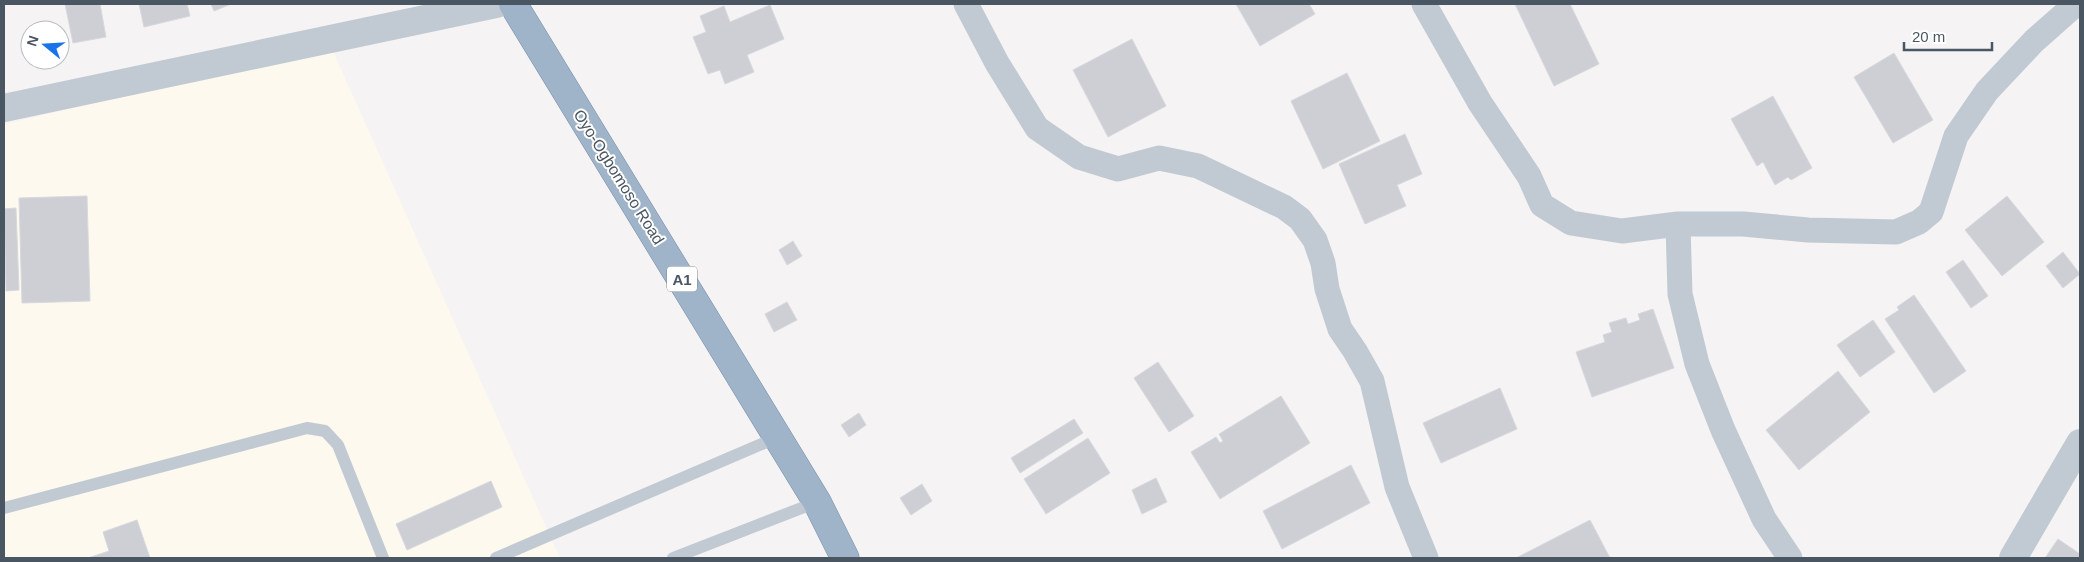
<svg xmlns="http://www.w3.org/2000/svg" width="2084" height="562" font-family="Helvetica,sans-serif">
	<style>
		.commercial { fill: #fdf9ef }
		.building { fill: #cdcfd5; stroke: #d7d9de }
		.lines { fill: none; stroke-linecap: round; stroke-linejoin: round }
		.trunk-casing { stroke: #7690ad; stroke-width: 29 }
		.service { stroke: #c1cad2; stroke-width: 12 }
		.minor { stroke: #c1cad2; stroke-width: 25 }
		.tertiary { stroke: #c1cad2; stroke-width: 28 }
		.trunk { stroke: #9fb4c9; stroke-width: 28 }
		.labels { text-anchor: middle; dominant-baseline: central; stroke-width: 4; stroke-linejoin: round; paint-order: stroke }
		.shield { fill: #fff; stroke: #808990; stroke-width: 1 }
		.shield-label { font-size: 15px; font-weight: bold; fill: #4a5661 }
		.street-label { font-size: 16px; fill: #4a5661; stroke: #fff }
	</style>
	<rect width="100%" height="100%" fill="#f5f3f3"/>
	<!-- commercial -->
	<path class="commercial" d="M332 49 560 558H4V124Z"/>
	<!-- building -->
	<path class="building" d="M65 4H100L106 37 73 43Z
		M139 4H187L190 16 144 27Z
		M211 4H231L214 11Z
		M1236 4H1309L1315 14 1260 46Z
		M1515 4H1570L1599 64 1554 86Z
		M770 5 784 39 747 55 754 72 725 84 720 70 708 74 693 37 706 32 700 16 724 6 730 22Z
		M1132 39 1166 106 1108 137 1073 70Z
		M1894 53 1933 120 1893 143 1854 77Z
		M1347 73 1380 141 1323 169 1291 101Z
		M1773 96 1812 168 1791 180 1788 177 1775 185 1763 162 1757 166 1731 119Z
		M1405 134 1422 174 1397 185 1406 206 1365 224 1339 164Z
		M87 196 90 301 22 303 19 198Z
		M2007 196 2044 242 2002 276 1965 230Z
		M16 208 19 290 6 291 4 209Z
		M793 241 802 256 787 265 779 250Z
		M2063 252 2080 274 2063 288 2046 266Z
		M1963 260 1988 296 1971 308 1946 272Z
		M1914 295 1966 371 1934 393 1885 319 1899 310 1897 307Z
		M787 302 797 320 774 332 765 314Z
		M1653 309 1674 368 1592 397 1576 352 1605 342 1603 335 1612 332 1609 323 1626 318 1628 324 1640 320 1638 314Z
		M1873 320 1895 352 1860 377 1837 345Z
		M1158 362 1194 416 1169 432 1134 378Z
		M1838 371 1870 412 1799 470 1766 430Z
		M1500 388 1517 429 1441 463 1423 423Z
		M1281 396 1310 443 1220 499 1191 452 1216 437 1220 443 1223 441 1219 434Z
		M859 413 866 425 849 437 841 425Z
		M1074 419 1083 433 1020 473 1011 458Z
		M1088 438 1110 473 1046 514 1024 479Z
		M1351 465 1370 503 1282 549 1263 511Z
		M1156 478 1167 502 1142 514 1132 490Z
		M491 481 502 507 407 550 396 524Z
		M922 484 932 501 911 515 900 498Z
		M137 520 150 558H88L109 551 103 532Z
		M1590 520 1610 558H1516Z
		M2058 539 2080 554V558H2045Z"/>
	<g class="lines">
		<defs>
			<path id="trunk" d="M513 4 817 502 845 558"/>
		</defs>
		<!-- trunk casing -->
		<use href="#trunk" class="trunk-casing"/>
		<!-- service -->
		<path class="service" d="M4 508 307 428 325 431 338 445 383 558
			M496 558 778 437
			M673 558 817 502"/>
		<!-- minor -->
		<path class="minor" d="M966 4 997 63 1037 128 1079 157 1118 169 1159 158 1198 166 1284 207 1300 219 1315 240 1323 263 1327 289 1340 329 1355 351 1372 381 1397 487 1426 558
			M1424 4 1480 103 1529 176 1542 205 1571 223 1622 231 1678 224H1743L1808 230 1896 232 1919 222 1931 212 1956 136 1987 91 2034 41 2076 4
			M1678 224 1680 294 1697 364 1723 430 1764 519 1790 558"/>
		<!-- tertiary -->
		<path class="tertiary" d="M4 108 496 4
			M2013 558 2080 443"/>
		<!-- trunk -->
		<use href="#trunk" class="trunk"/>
	</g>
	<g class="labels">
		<!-- shield labels -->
		<rect class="shield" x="667" y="266.5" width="30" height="25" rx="4"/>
		<g class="shield-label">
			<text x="682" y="279">A1</text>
		</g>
		<!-- street labels -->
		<g class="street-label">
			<text transform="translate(619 177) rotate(58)">Oyo-Ogbomoso Road</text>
		</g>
	</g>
	<!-- border -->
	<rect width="2084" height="562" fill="none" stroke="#4a5661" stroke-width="10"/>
	<!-- north arrow -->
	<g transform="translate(45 45) rotate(288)"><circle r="24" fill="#ffffff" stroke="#b7bbc0"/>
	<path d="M0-4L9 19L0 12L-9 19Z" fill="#1a73e8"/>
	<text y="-8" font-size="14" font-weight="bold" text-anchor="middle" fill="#4a5661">N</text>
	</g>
	<!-- scale -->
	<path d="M1904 42v8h88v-8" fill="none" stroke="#4a5661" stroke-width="2.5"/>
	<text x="1912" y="42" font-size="15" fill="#4a5661" stroke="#ffffff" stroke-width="4" paint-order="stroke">20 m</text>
</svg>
